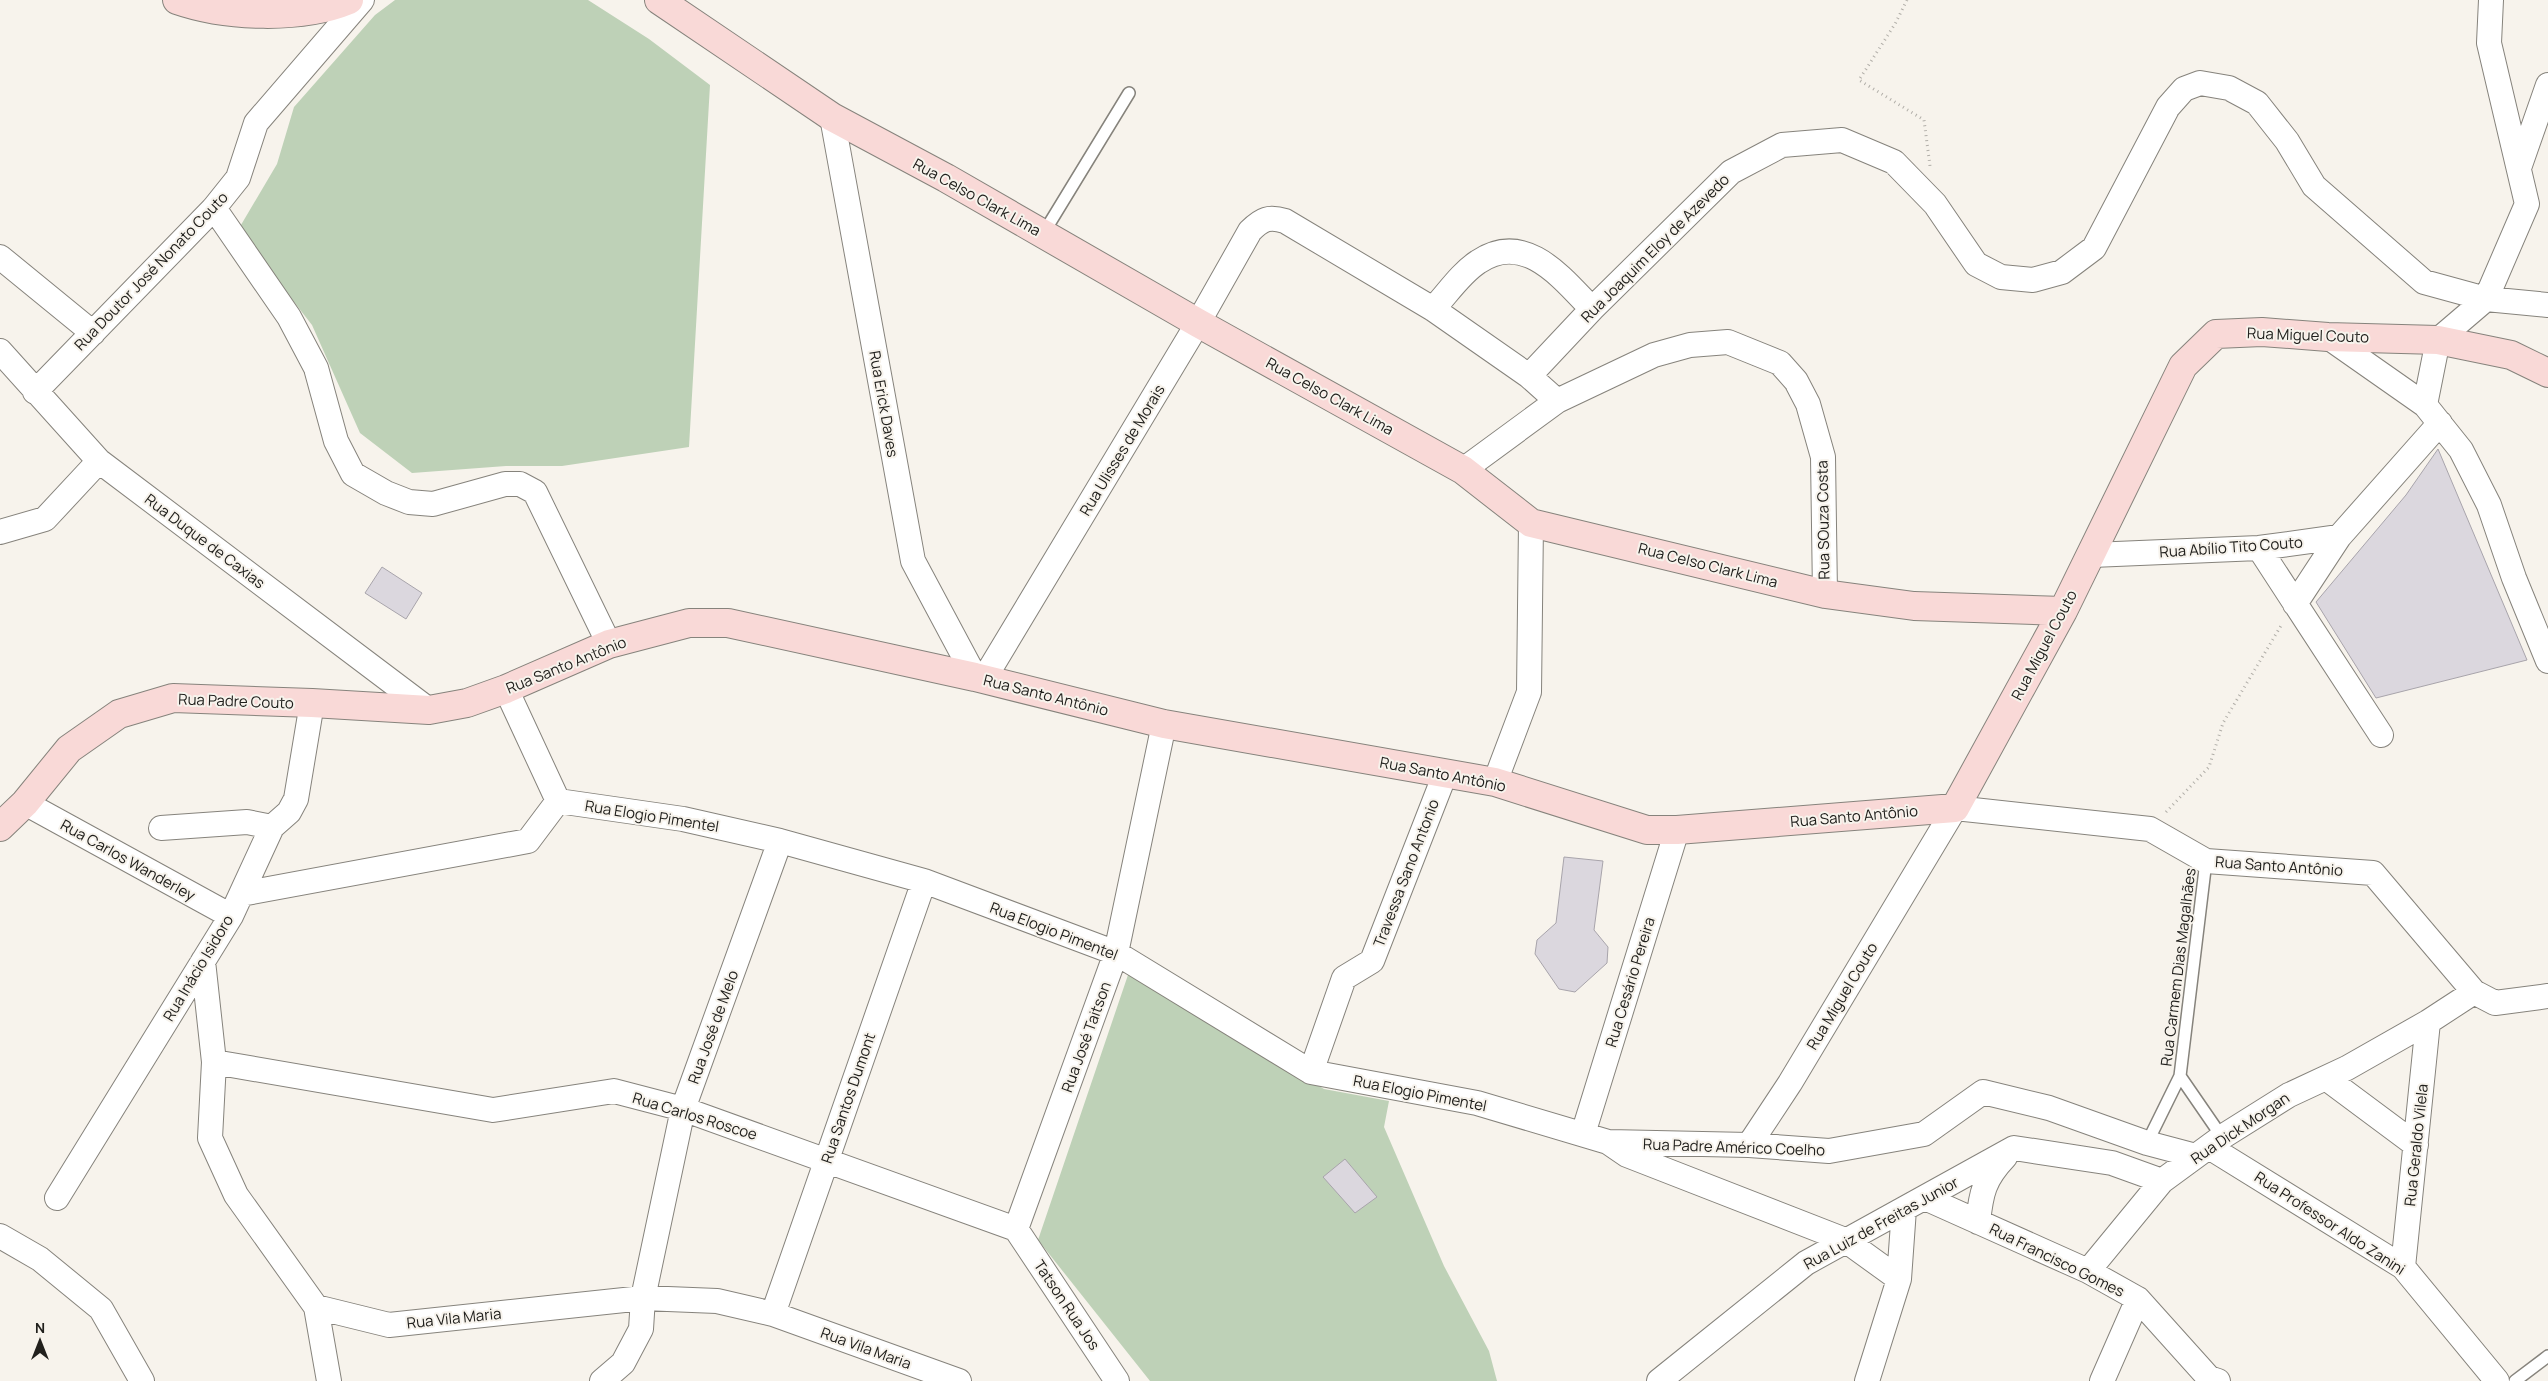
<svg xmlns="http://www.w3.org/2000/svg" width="2548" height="1381" font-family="Manrope,sans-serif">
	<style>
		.green { fill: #bed1b7 }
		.building { fill: #dbd7de; stroke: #a8a4ab }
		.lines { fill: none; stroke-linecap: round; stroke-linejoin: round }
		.lane-casing { stroke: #86837c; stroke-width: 14 }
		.street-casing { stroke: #86837c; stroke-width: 26 }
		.secondary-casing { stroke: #86837c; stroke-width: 30 }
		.path { stroke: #b1aea8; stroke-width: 3; stroke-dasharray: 1 4; stroke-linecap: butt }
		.lane { stroke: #fff; stroke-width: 11 }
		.street { stroke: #fff; stroke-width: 24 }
		.secondary { stroke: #f9d9d7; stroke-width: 28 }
		.labels { text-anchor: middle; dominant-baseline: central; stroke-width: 4; stroke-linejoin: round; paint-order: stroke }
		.street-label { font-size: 15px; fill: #21201d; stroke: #f7f3ec }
	</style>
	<rect width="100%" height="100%" fill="#f7f3ec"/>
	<!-- green -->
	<path class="green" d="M395 0H588L649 39 710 85 689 447 562 466H506L412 473 360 433 312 325 238 230 277 164 294 107 375 15Z
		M1129 972 1324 1089 1389 1101 1384 1127 1444 1266 1489 1351 1497 1381H1150L1038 1240Z"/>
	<!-- building -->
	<path class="building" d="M2438 449 2527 660 2376 698 2316 602 2406 495Z
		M382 567 422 593 406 619 365 593Z
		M1564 857 1603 861 1594 930 1608 947 1607 963 1575 992 1559 989 1535 954 1537 940 1556 923Z
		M1345 1159 1377 1197 1355 1213 1323 1177Z"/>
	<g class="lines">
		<defs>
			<path id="lane" d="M1043 234 1129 93
				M2180 1076 2222 1137
				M2147 1143 2180 1076 2206 861
				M2515 1381 2548 1356"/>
			<path id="street" d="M832 117 913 561 975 677
				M2519 168 2548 85
				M214 208 289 317 316 368 336 441 353 474 386 493 409 502 433 504 505 484H520L535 492 609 644
				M0 257 93 333
				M1433 309C1447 294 1461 273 1478 262 1525 230 1562 278 1592 309
				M2328 337 2425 405 2461 450 2489 505 2514 578 2548 661
				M0 351 99 461 429 710
				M35 392 214 208 238 178 256 123 362 0
				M1557 401 1529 376 1592 309 1731 172 1782 145 1842 140 1894 162 1935 204 1976 264 2001 277 2033 280 2062 272 2094 248 2168 107 2184 89 2200 83 2229 88 2257 103 2287 141 2314 186 2424 282 2486 299 2548 305
				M2425 405 2438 340 2486 299 2527 204 2489 43 2491 0
				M1463 470 1557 401 1654 355 1690 345 1728 342 1780 363 1796 381 1808 404 1823 457 1825 594
				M0 532 45 519 99 461
				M2259 548 2381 735
				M2092 555 2259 548 2339 537 2440 423
				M2295 604 2339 537
				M984 679 1198 323 1250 231C1262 219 1269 216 1285 221L1433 309 1529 376
				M506 689 558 801
				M1495 782 1529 692 1531 523
				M25 803 231 916
				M272 827 289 812 296 799 312 703
				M241 894 528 841 558 801 683 819 780 841 924 881 1116 953 1311 1072 1477 1103 1608 1142 1627 1155 1845 1240 1899 1279
				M203 961 214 1062 210 1138 236 1195 316 1307 389 1325 643 1298 717 1301 773 1314 959 1381
				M214 1062 493 1110 614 1091 683 1109 1016 1229
				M1311 1072 1344 978 1372 961 1445 774
				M2326 1078 2416 1145
				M1583 1134 1677 830
				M1609 1142 1749 1145 1829 1151 1924 1134 1983 1092 2049 1108 2147 1143 2196 1156
				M1749 1145 1790 1083 1955 808 2150 829 2206 861 2373 873 2474 992 2495 1003 2548 996
				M2209 1147 2403 1267 2497 1381
				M57 1198 231 916 272 827 247 822 161 828
				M1925 1198 2088 1271 2138 1299 2209 1378 2218 1381
				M1978 1222C1981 1193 1984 1179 2005 1157
				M1016 1229 1116 953 1164 724
				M1016 1229 1117 1381
				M0 1236 40 1259 101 1309 142 1381
				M2403 1267 2428 1022
				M2088 1271 2162 1181 2222 1137 2289 1095 2347 1068 2428 1022 2474 992
				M316 1307 329 1381
				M773 1314 924 881
				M602 1381 623 1363 641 1329 643 1298 683 1109 780 841
				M1659 1381 1806 1263 2014 1148 2112 1163 2162 1181
				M1867 1381 1899 1279 1904 1209
				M2102 1381 2138 1299"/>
			<path id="secondary" d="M177 0C226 17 301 20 349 0
				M659 0 832 117 946 178 1198 323 1463 470 1531 523 1825 594 1914 606 2063 611
				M0 827 25 803 69 749 119 714 173 698 312 703 429 710 467 703 506 689 609 644 689 623H728L975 677 1164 724 1495 782 1647 830H1677L1955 808 2063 611 2183 366 2216 334 2262 332 2328 337 2438 340 2511 355 2548 373"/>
		</defs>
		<!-- lane casing -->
		<use href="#lane" class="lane-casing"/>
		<!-- street casing -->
		<use href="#street" class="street-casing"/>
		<!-- secondary casing -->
		<use href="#secondary" class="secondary-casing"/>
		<!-- path -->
		<path class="path" d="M1907 0 1895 24 1859 80 1924 120 1930 166
			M2166 812 2209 767 2223 723 2282 624"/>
		<!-- lane -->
		<use href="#lane" class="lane"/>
		<!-- street -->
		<use href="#street" class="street"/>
		<!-- secondary -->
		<use href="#secondary" class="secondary"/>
	</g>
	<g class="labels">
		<!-- street labels -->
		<g class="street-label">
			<text transform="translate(977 197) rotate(29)">Rua Celso Clark Lima</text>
			<text transform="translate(1655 248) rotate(-45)">Rua Joaquim Eloy de Azevedo</text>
			<text transform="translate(151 271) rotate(-46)">Rua Doutor José Nonato Couto</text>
			<text transform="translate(2308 335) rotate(2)">Rua Miguel Couto</text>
			<text transform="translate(1330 396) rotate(29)">Rua Celso Clark Lima</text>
			<text transform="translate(884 404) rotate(80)">Rua Erick Daves</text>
			<text transform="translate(1122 450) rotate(-59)">Rua Ulisses de Morais</text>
			<text transform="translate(1823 520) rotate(-91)">Rua SOuza Costa</text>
			<text transform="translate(205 541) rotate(37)">Rua Duque de Caxias</text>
			<text transform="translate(2231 547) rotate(-4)">Rua Abílio Tito Couto</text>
			<text transform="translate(1708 565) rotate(14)">Rua Celso Clark Lima</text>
			<text transform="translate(2044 645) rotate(-62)">Rua Miguel Couto</text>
			<text transform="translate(566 665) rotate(-22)">Rua Santo Antônio</text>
			<text transform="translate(1046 695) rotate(14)">Rua Santo Antônio</text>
			<text transform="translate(236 701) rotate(2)">Rua Padre Couto</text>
			<text transform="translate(1443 774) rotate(11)">Rua Santo Antônio</text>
			<text transform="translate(652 816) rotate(9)">Rua Elogio Pimentel</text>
			<text transform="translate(1854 816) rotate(-5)">Rua Santo Antônio</text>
			<text transform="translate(128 860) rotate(29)">Rua Carlos Wanderley</text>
			<text transform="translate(2279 866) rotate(4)">Rua Santo Antônio</text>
			<text transform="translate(1406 873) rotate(-69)">Travessa Sano Antonio</text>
			<text transform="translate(1054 931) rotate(21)">Rua Elogio Pimentel</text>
			<text transform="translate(2178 967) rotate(-83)">Rua Carmem Dias Magalhães</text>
			<text transform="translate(198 968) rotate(-59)">Rua Inácio Isidoro</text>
			<text transform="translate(1630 982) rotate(-73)">Rua Cesário Pereira</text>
			<text transform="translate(1842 996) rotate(-59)">Rua Miguel Couto</text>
			<text transform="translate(713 1027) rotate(-70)">Rua José de Melo</text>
			<text transform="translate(1086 1037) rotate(-70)">Rua José Taitson</text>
			<text transform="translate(1420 1093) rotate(11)">Rua Elogio Pimentel</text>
			<text transform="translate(848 1098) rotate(-71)">Rua Santos Dumont</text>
			<text transform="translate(695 1116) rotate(17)">Rua Carlos Roscoe</text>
			<text transform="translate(2240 1128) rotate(-34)">Rua Dick Morgan</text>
			<text transform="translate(2416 1145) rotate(-84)">Rua Geraldo Vilela</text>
			<text transform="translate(1734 1147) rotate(2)">Rua Padre Américo Coelho</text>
			<text transform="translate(1881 1223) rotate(-29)">Rua Luiz de Freitas Junior</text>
			<text transform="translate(2330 1223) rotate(33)">Rua Professor Aldo Zanini</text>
			<text transform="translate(2057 1260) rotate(26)">Rua Francisco Gomes</text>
			<text transform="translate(1067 1305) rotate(56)">Tatson Rua Jos</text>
			<text transform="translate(454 1318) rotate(-6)">Rua Vila Maria</text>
			<text transform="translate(866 1348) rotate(20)">Rua Vila Maria</text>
		</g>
	</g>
	<!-- north arrow -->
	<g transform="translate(40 1341)" stroke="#f7f3ec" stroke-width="4" paint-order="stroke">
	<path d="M0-4L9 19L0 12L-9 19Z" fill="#21201d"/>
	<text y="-8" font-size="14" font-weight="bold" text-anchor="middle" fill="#21201d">N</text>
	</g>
</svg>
